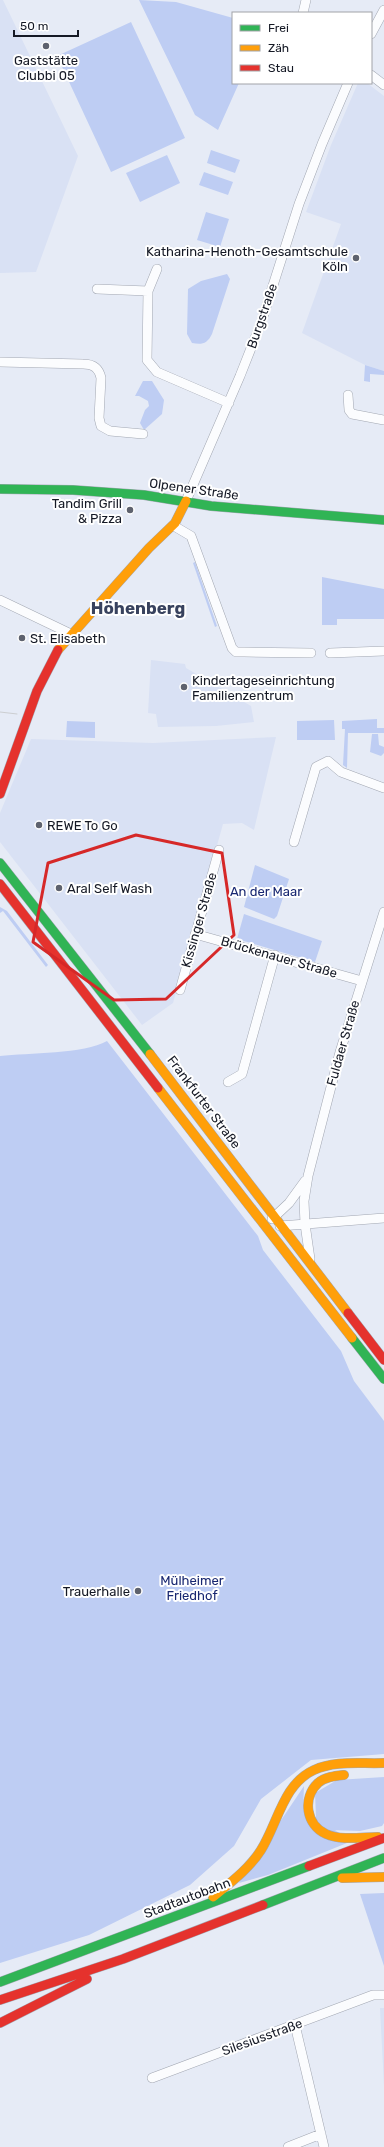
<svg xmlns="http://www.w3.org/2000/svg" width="384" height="2147" font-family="Rubik,sans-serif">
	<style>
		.built { fill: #d9e1f4 }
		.green { fill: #becdf3 }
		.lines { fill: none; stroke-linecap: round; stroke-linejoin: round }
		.street-casing { stroke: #a2a7b2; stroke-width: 10 }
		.fast-casing { stroke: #a2a7b2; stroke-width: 10 }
		.slow-casing { stroke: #a2a7b2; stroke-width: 10 }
		.jam-casing { stroke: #a2a7b2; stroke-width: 10 }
		.street { stroke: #fbfcfe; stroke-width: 9 }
		.fast { stroke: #30b455; stroke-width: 9 }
		.slow { stroke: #ff9f0a; stroke-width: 9 }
		.jam { stroke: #e5322d; stroke-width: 9 }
		.tram { stroke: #ccced1; stroke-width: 1 }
		.marked { fill: none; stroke: #d62828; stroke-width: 3; stroke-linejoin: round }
		.poi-dot { fill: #5e626e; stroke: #fff; stroke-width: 1.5 }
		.labels { text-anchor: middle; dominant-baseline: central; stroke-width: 4; stroke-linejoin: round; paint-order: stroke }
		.poi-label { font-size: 13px; fill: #151925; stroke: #fff; text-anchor: start }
		.street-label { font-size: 13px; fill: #151925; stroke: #fff }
		.park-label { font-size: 13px; fill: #182771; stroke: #fff }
		.district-label { font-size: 17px; font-weight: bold; fill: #38425e; stroke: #fff }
	</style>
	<rect width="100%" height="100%" fill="#e6ebf6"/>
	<!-- built -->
	<path class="built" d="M0 0H3L78 156 36 272 0 273Z
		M358 83H367L384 96V371L365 365 302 333 341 224 306 212 331 145Z
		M151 660 185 664 186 668 251 706 254 722 216 726 158 727 156 714 148 713Z
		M276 737 254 830 242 823 223 824 173 1003 142 1025 0 842V813L31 739 153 743Z
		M380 2008H384V2086Z"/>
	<!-- green -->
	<path class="green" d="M139 0 176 2 233 18V83H239L218 130 195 115Z
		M131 22 185 138 111 172 57 56Z
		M211 150 240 160 235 173 207 163Z
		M167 155 180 183 140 202 126 173Z
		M204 172 233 182 228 195 199 185Z
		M206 212 229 219 220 247 197 240Z
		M227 274 230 279 212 334C207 344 202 345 192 343L187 334 188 289 201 281Z
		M365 365 384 371V375L370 374V382L364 381Z
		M143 381H152L164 400 162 414 144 430 140 423 145 410 149 406 148 401 139 396H135Z
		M195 562 217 626 215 627 193 563Z
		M322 577 384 589V619H337V625H322Z
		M377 719V728H384V733H348L347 768 343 765 345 729H342V721Z
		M334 720 335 740H297V721Z
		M67 721 95 722V738L66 737Z
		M372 734H378L379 745 384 747V753L381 756 370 752Z
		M255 865 289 879 277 916 274 919 244 907Z
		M0 907 7 911 48 965 46 967 3 911 0 913Z
		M244 914 322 941 315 962 237 939Z
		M107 1041 258 1236 263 1250 341 1351 354 1381 384 1421V1754L311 1760 261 1799 234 1846 190 1885 89 1935 0 1963V1056C28 1053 84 1054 107 1041Z
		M384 1777V1823L382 1826 360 1831 330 1830 316 1818 315 1793 337 1780Z
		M304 1786 303 1810 352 1841 268 1875 239 1883Z
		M384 1893V1966L360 1894Z"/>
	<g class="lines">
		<defs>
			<path id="street" d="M303 13 306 0
				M371 34 384 10
				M371 75 384 85
				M97 289 148 291 147 360 157 372 229 403
				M148 291 157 269
				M0 362 83 364C93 364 99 368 101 378L99 418 101 426 110 431 143 434
				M348 395 349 410 352 414 384 420
				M186 501 240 376 261 323 299 204 322 144 348 83
				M174 526 191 536 232 648 236 652H244L311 653
				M0 600 71 634
				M330 653 384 651
				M294 842 316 767 328 761 341 772 384 788
				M195 934 362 981
				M180 990 219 850
				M228 1082 242 1074 275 955
				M272 1219 289 1203 305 1181
				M280 1226 384 1218
				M310 1259 305 1224 304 1201 308 1176 340 1052 384 912
				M295 2025 324 2147
				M152 2078 373 1995H384
				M288 2147 321 2134"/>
			<path id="fast" d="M0 489 73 490 144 495 211 506 384 520
				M0 863 150 1054
				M352 1338 384 1379
				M263 1905 384 1858
				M0 1982 309 1866"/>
			<path id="slow" d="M58 650 149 548 175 523 186 501
				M150 1054 348 1313
				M158 1088 352 1338
				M344 1775C335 1776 325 1777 318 1783 302 1798 306 1825 326 1834 342 1841 362 1837 378 1837
				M342 1878 384 1877
				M213 1897C230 1883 249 1869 261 1850 278 1823 283 1784 314 1770 335 1760 361 1764 384 1763"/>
			<path id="jam" d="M0 794 37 691 58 650
				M0 884 158 1088
				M348 1313 384 1360
				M309 1866 384 1838
				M0 2000 123 1959 263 1905
				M0 2023 87 1979"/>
		</defs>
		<!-- street casing -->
		<use href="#street" class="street-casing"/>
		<!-- fast casing -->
		<use href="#fast" class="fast-casing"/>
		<!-- slow casing -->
		<use href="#slow" class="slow-casing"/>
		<!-- jam casing -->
		<use href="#jam" class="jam-casing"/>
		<!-- street -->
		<use href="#street" class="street"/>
		<!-- fast -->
		<use href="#fast" class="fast"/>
		<!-- slow -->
		<use href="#slow" class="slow"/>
		<!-- jam -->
		<use href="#jam" class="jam"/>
		<!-- tram -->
		<path class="tram" d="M0 712 17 714"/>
	</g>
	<!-- marked area -->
	<path class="marked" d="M136 835 222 853 234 935 166 999 114 1000 33 942 48 863Z"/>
	<!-- markers -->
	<g class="poi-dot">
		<circle cx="46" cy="46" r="4"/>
		<circle cx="356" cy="258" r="4"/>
		<circle cx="130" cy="510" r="4"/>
		<circle cx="22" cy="638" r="4"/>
		<circle cx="184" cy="687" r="4"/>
		<circle cx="39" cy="825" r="4"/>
		<circle cx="59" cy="888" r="4"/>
		<circle cx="138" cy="1591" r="4"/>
	</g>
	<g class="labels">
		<!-- poi labels -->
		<g class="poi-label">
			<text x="46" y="60" text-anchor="middle">Gaststätte<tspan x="46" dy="15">Clubbi 05</tspan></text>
			<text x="348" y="251" text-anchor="end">Katharina-Henoth-Gesamtschule<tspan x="348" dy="15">Köln</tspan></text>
			<text x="122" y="503" text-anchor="end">Tandim Grill<tspan x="122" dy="15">&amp; Pizza</tspan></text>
			<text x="30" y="638">St. Elisabeth</text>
			<text x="192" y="680">Kindertageseinrichtung<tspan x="192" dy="15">Familienzentrum</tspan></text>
			<text x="47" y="825">REWE To Go</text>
			<text x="67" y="888">Aral Self Wash</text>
			<text x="130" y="1591" text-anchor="end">Trauerhalle</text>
		</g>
		<!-- street labels -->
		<g class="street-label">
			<text transform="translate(262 316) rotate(-71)">Burgstraße</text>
			<text transform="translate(194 489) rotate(8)">Olpener Straße</text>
			<text transform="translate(199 920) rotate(-74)">Kissinger Straße</text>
			<text transform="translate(279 957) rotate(16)">Brückenauer Straße</text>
			<text transform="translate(343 1043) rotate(-74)">Fuldaer Straße</text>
			<text transform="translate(204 1102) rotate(53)">Frankfurter Straße</text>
			<text transform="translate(187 1898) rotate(-21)">Stadtautobahn</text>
			<text transform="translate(262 2037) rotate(-20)">Silesiusstraße</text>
		</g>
		<!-- park labels -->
		<g class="park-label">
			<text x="266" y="891">An der Maar</text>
			<text x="192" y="1580">Mülheimer<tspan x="192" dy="15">Friedhof</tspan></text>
		</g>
		<!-- district labels -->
		<g class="district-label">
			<text x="138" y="608">Höhenberg</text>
		</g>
	</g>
	<!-- legend -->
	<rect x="232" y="12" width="140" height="72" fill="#ffffff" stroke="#a1a3a8"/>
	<rect x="240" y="25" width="20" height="6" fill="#30b455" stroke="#a1a3a8"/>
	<text x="268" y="32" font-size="12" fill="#151925">Frei</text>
	<rect x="240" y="45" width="20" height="6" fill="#ff9f0a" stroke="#a1a3a8"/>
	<text x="268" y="52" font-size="12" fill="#151925">Zäh</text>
	<rect x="240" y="65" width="20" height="6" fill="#e5322d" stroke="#a1a3a8"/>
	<text x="268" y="72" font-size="12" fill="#151925">Stau</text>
	<!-- scale -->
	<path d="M14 30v6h64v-6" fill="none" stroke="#151925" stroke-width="2"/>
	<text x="20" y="30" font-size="12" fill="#151925" stroke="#ffffff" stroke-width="3" paint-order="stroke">50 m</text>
</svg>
